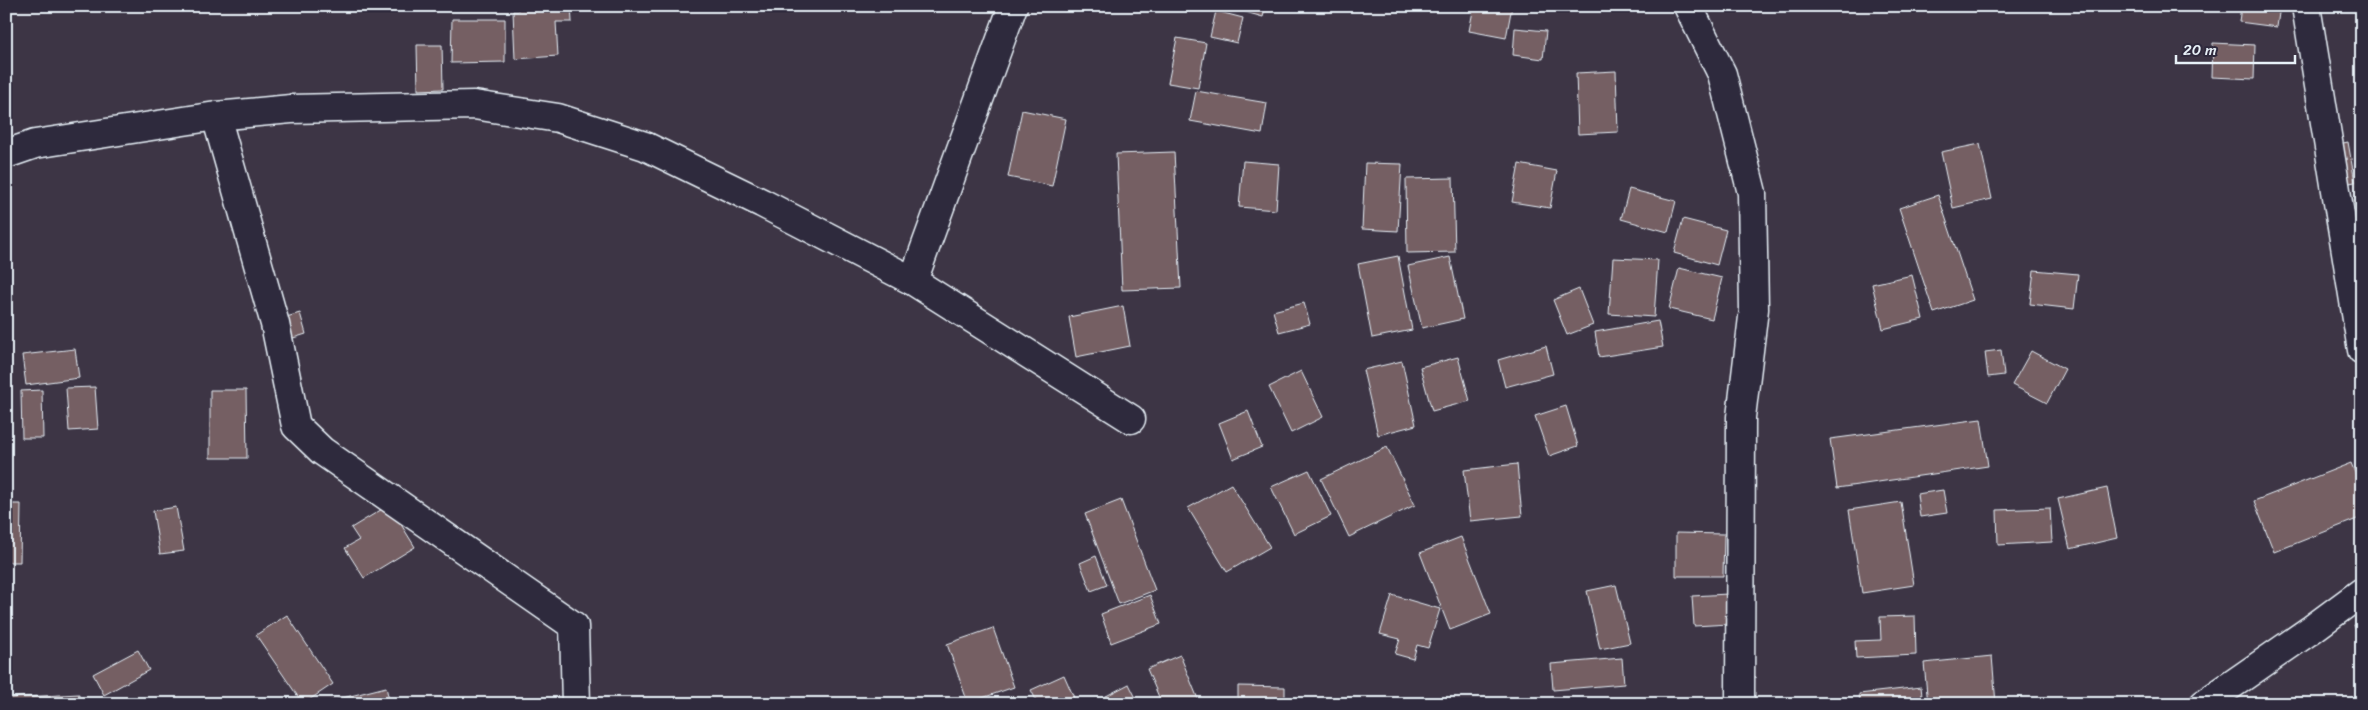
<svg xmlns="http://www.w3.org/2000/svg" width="2368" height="710" font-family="Sriracha,sans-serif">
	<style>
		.building { fill: #755f64; stroke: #e8f1f8 }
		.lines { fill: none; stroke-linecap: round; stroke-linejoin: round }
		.minor-casing { stroke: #e8f1f8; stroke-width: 31 }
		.minor { stroke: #2f2a3d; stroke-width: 28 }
	</style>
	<rect width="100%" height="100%" fill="#3d3545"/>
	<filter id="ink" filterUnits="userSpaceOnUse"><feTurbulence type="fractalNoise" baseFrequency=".02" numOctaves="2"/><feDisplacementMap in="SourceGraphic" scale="10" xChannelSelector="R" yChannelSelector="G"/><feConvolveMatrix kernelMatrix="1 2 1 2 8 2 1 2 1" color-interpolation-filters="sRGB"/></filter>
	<g filter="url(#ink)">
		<!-- building -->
		<path class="building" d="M518 6H571L572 22H556L558 56 515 59 513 11H518Z
			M1224 6H1266L1263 17Z
			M1474 6H1512L1506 38 1469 31Z
			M2241 6H2280L2277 27 2239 22Z
			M1216 11 1243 18 1237 43 1210 37Z
			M452 19H505V62L451 63Z
			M1515 28 1546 31 1543 59 1513 55Z
			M1177 38 1206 43 1198 88 1168 83Z
			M2213 43 2255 45 2254 79 2212 77Z
			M417 45H442L443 89 418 90Z
			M1616 71 1618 132 1578 134 1576 73Z
			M1196 91 1267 103 1262 134 1190 121Z
			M1022 110 1066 119 1052 186 1008 177Z
			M2348 142 2355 182 2327 187 2320 148Z
			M1980 144 1992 199 1953 208 1941 152Z
			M1174 152 1181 288 1122 290 1116 154Z
			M1243 161 1279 164 1276 210 1239 207Z
			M1365 163 1402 164 1398 231 1362 229Z
			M1519 164 1557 171 1550 208 1512 202Z
			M1453 178 1455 252 1407 253 1406 179Z
			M1629 189 1676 201 1668 232 1621 219Z
			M1938 195 1973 300 1934 313 1899 208Z
			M1683 219 1726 230 1717 265 1674 253Z
			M1398 256 1412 330 1372 338 1358 264Z
			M1450 257 1463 319 1422 328 1408 266Z
			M1613 258 1658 260 1654 317 1609 314Z
			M1679 268 1722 278 1712 319 1669 309Z
			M2034 270 2078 274 2074 309 2030 304Z
			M1912 275 1923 319 1883 329 1872 284Z
			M1579 289 1593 325 1567 335 1553 300Z
			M1304 303 1310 324 1279 332 1273 311Z
			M1123 306 1130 346 1076 357 1069 317Z
			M300 313 306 334 290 339 283 318Z
			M1658 321 1663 347 1599 357 1595 332Z
			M1546 346 1553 374 1505 387 1498 360Z
			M75 349 79 378 26 385 22 355Z
			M2001 350 2004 375 1988 377 1985 352Z
			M2031 351 2065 369 2047 403 2012 385Z
			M1458 357 1470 401 1432 411 1420 367Z
			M1402 361 1416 425 1378 435 1363 370Z
			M1301 371 1323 417 1291 433 1269 387Z
			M95 387 98 429 69 431 66 388Z
			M42 390 43 438H22L21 391Z
			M210 390H246L247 458H210Z
			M1566 406 1578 446 1549 456 1535 416Z
			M1248 411 1262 447 1233 459 1219 423Z
			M1981 419 1988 466 1837 488 1830 439Z
			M1387 447 1415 505 1349 537 1321 479Z
			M2351 463 2362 490V517L2274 552 2254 501Z
			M1517 464 1522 516 1470 521 1464 470Z
			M1309 470 1331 516 1294 534 1271 487Z
			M1231 484 1270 547 1227 572 1188 508Z
			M2107 488 2117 538 2070 549 2058 499Z
			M1943 490 1947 513 1920 517 1917 494Z
			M1121 500 1155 590 1119 604 1085 514Z
			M1901 502 1914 585 1862 593 1849 510Z
			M6 504H21L20 562H6Z
			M389 505 415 547 364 578 345 548 359 540 351 528Z
			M176 507 184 551 160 554 153 511Z
			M2050 508 2052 542 1998 545 1997 510Z
			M1676 533 1724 534 1723 576H1676Z
			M1461 537 1491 614 1450 630 1420 553Z
			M1096 556 1107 585 1091 591 1080 563Z
			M1616 585 1630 643 1600 649 1587 591Z
			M1728 594 1729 624 1694 626 1692 596Z
			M1150 595 1161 624 1111 643 1101 614Z
			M1392 595 1440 609 1428 648 1417 645 1413 659 1395 654 1400 639 1380 634Z
			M287 615 333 684 303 704 256 635Z
			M1915 616 1916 655 1856 658 1855 641 1881 640 1880 617Z
			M2362 622V645L2354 625Z
			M993 628 1014 687 968 703 947 644Z
			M138 650 149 670 104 695 93 674Z
			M1180 655 1200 704H1162L1147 669Z
			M1992 656 1996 704H1928L1924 663Z
			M1622 658 1624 684 1553 690 1551 664Z
			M1064 675 1075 700 1066 704H1038L1031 690Z
			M1129 684 1139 704H1091Z
			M1238 686 1285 687V704H1238Z
			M386 687 390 704H319Z
			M1921 687 1923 704H1860L1859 694Z
			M79 694V704H8L7 698Z"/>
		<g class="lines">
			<defs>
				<path id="minor" d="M1688 6 1722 74 1752 193 1754 309 1741 417 1740 704
					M2306 6 2362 350
					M216 116 275 324 296 426 322 451 574 626 576 704
					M6 154 35 144 216 116 291 109 474 105 558 118 645 146 762 203 913 281 1131 419
					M913 281 1013 6
					M2204 704 2312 629 2362 592"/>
			</defs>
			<!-- minor casing -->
			<use href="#minor" class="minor-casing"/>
			<!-- minor -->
			<use href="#minor" class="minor"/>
		</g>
	</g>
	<!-- margin -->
	<rect width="2368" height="710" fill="none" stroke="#2f2a3d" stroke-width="25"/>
	<rect x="12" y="12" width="2343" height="685" fill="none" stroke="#e8f1f8" stroke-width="2" filter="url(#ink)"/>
	<!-- scale -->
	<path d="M2176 55v8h119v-8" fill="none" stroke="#e8f1f8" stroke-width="2.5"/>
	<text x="2183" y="55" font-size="15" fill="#e8f1f8" stroke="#2f2a3d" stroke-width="4" paint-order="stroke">20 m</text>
</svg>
